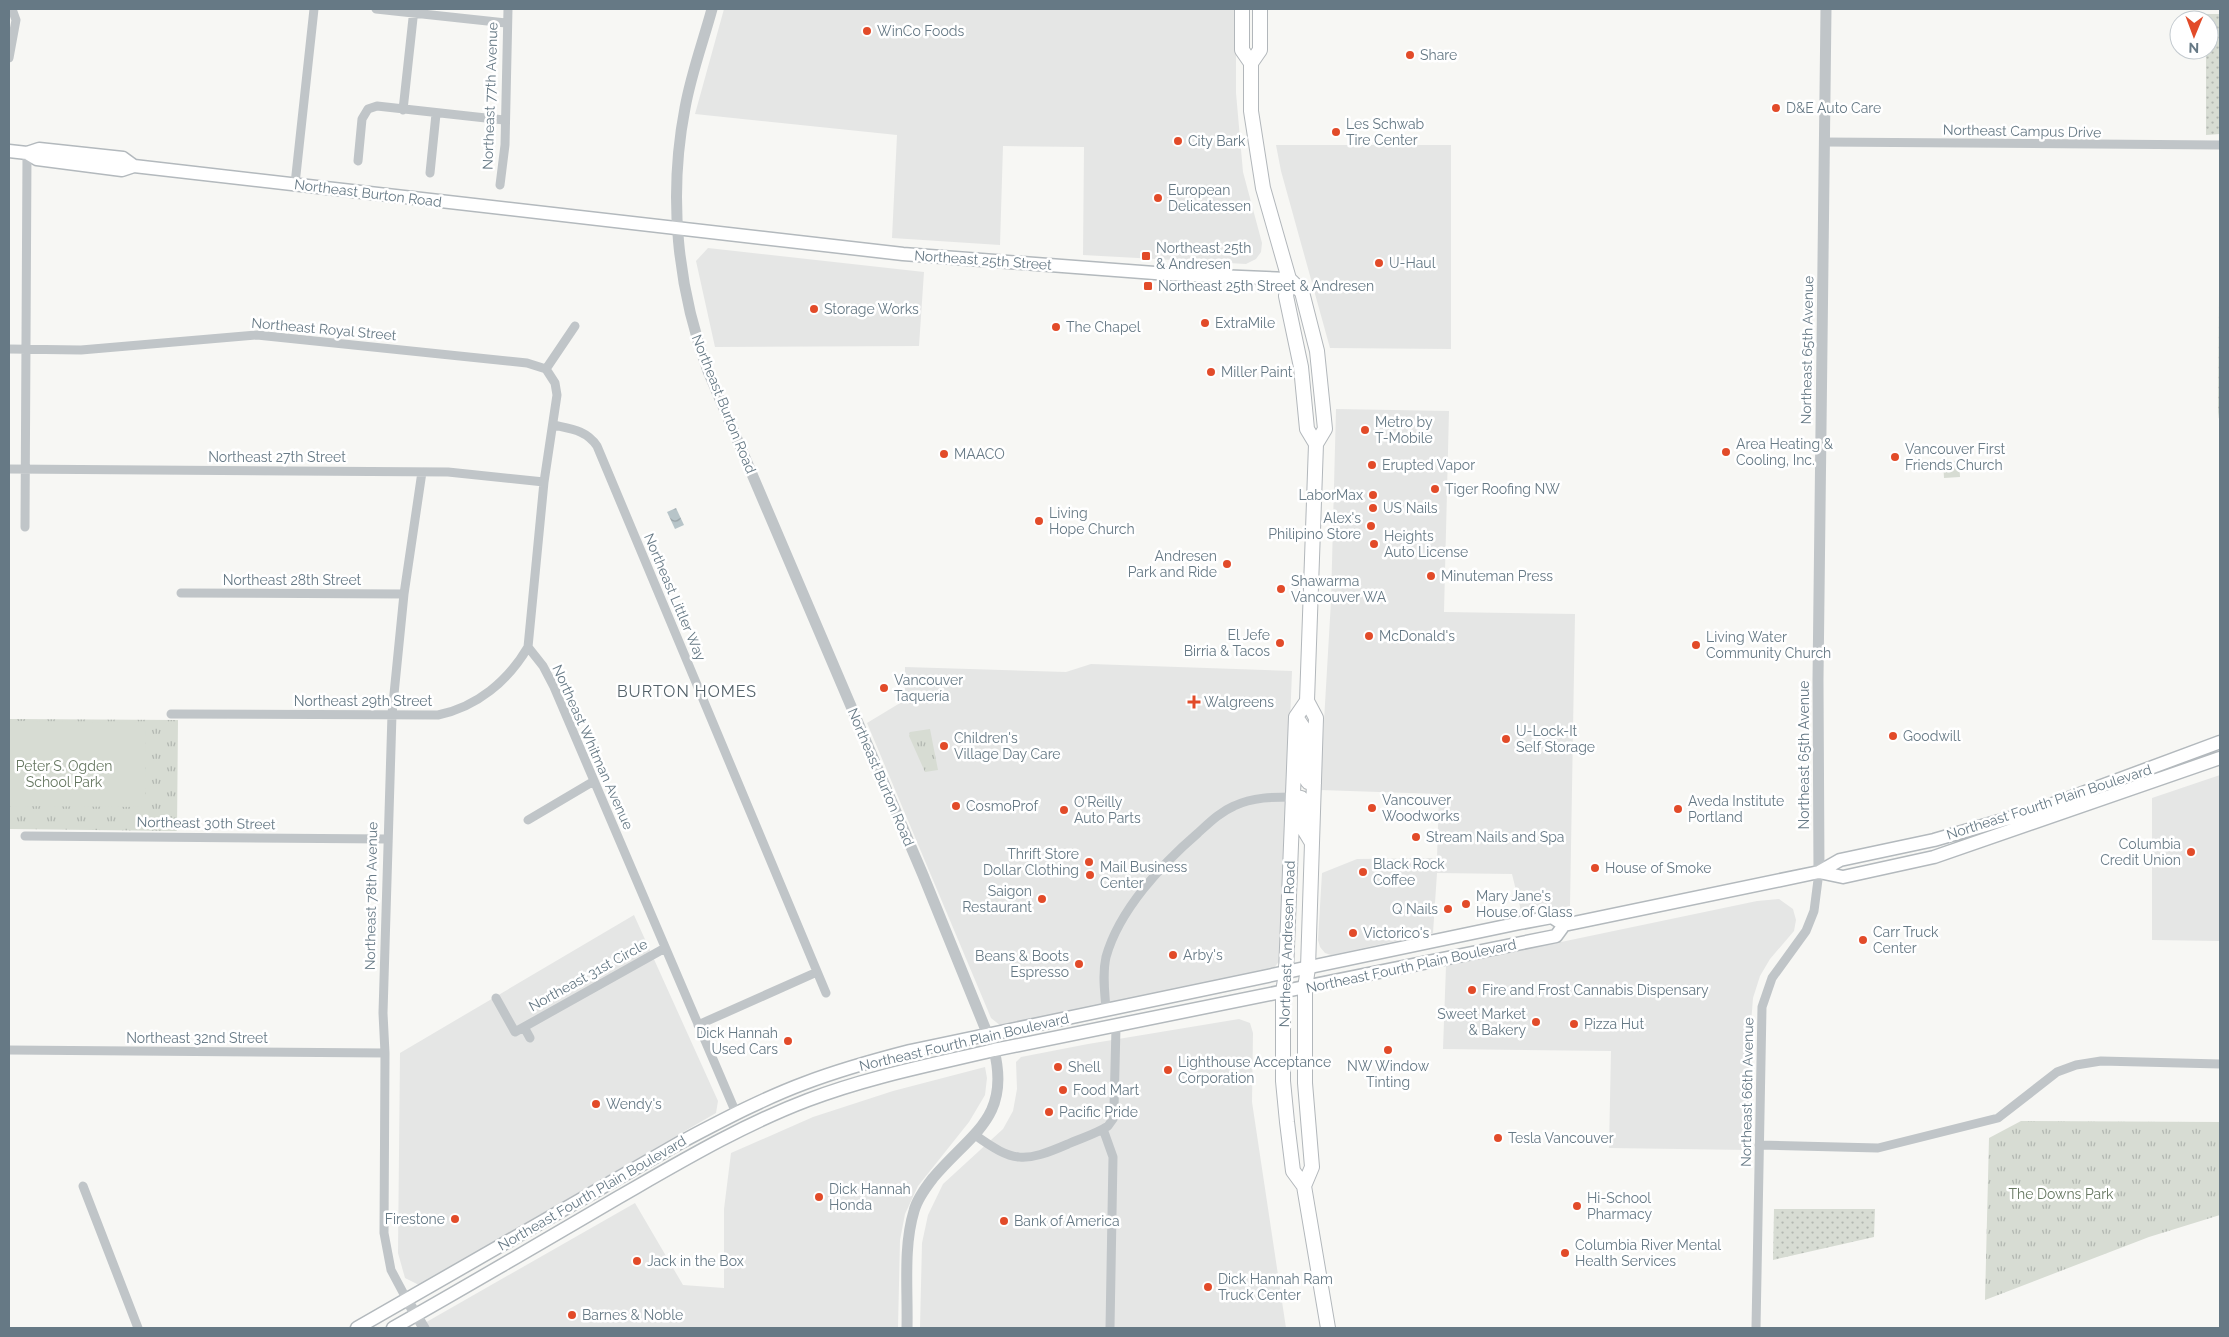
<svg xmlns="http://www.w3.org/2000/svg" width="2229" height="1337" font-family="Raleway,sans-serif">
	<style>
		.built { fill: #e5e6e5 }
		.grass { fill: url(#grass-dots) }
		.park { fill: url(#park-tufts) }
		.pitch { fill: #d7dcd3 }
		.water { fill: url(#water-waves) }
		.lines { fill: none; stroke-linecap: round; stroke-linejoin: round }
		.secondary-casing { stroke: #b3b9bd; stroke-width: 15 }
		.primary-casing { stroke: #b2b7bb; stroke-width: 16 }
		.minor { stroke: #c0c5c8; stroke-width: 9 }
		.tertiary { stroke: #c0c5c8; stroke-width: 11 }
		.secondary { stroke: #fff; stroke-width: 12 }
		.primary { stroke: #fff; stroke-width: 14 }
		.poi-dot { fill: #e24b29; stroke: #fff; stroke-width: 2 }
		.labels { text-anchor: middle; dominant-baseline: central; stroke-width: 5; stroke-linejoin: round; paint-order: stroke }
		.poi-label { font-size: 14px; fill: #667985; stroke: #fff; text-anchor: start }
		.street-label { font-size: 14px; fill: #667985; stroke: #fff }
		.park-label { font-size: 14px; fill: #667761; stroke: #fff }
		.quarter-label { font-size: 16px; letter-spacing: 1px; fill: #54626a; stroke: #fff }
	</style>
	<defs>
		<pattern id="grass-dots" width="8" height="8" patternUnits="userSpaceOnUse" patternTransform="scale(1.25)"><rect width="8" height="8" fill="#d7dcd3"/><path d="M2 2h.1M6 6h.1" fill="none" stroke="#b2b7b1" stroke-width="1.8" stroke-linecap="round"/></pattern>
		<pattern id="park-tufts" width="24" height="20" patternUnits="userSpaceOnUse" patternTransform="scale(1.25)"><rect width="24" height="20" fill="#d7dcd3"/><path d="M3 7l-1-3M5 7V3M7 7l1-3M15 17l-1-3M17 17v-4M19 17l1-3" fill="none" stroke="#b2b7b1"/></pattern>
		<pattern id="water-waves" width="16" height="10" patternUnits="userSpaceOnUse" patternTransform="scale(1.25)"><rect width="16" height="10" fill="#b7c4c8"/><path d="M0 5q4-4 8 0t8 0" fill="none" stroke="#99a4a8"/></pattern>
	</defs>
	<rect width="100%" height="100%" fill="#f7f7f4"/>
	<!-- built -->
	<path class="built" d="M724 9H1236V93L1243 172 1262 243 1261 252 1256 259 1246 264 1083 255 1084 147 1003 146 1000 245 892 238 897 135 695 114Z
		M1276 145H1451V349L1330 348 1281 171Z
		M708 248 924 272 919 346 715 347 696 261Z
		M1336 409 1449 411 1444 612 1575 614 1570 906 1522 915 1512 874 1437 873 1433 933 1331 955 1325 953 1320 947 1318 940 1322 873 1357 859 1437 858 1439 794 1320 790 1331 601Z
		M1091 664 1292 671 1281 959 1273 969 1001 1026 991 1018 867 723 905 700V667L1066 672Z
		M2220 775V941L2152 940V798Z
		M1779 899 1793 909 1796 920 1794 931 1770 959 1760 976 1753 998 1750 1037 1749 1150 1609 1148 1611 1051 1443 1049 1446 966 1757 901Z
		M634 915 718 1101 716 1113 419 1285 405 1278 398 1253 400 1053Z
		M1239 1019 1250 1023 1253 1033 1252 1102 1286 1328H920L922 1243 928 1215 943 1184 1003 1129 1013 1111 1017 1089 1016 1062 1021 1057 1088 1044Z
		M985 1067 987 1078 985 1095 969 1122 918 1186 905 1214 900 1240 898 1328H416L635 1203 683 1285 724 1288V1209L731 1153 813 1117 893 1091Z"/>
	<!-- grass -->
	<path class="grass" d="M2206 14H2220V134L2206 135V50H2209V20H2206Z
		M2220 174V426L2218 412Z
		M1774 1209H1875L1874 1237 1773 1260Z"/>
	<!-- park -->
	<path class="park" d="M1943 461H1959L1960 477 1944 478Z
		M9 719 178 720 177 831 9 829Z
		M930 729 938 770 925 772 909 736 910 732Z
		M2021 1121 2220 1122V1215L2149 1237 1985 1300 1989 1138Z"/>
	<!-- pitch -->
	<path class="pitch" d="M9 721 146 723 145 807 9 806Z"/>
	<!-- water -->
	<path class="water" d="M676 508 684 525 675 529 667 512Z"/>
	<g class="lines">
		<defs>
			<path id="secondary" d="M9 151 27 153 37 159 122 170 134 166 903 254 1168 274 1289 279
				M27 153 39 149 123 158 134 166
				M1819 872 1843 877 1934 857 2220 758
				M357 1328 681 1142C721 1121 762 1099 805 1083 839 1070 875 1060 910 1051L1520 923 1552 917 1564 925
				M393 1328C469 1285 544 1241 619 1197 680 1162 742 1125 808 1100 868 1077 931 1065 994 1050L1556 936 1564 925 1819 872 1840 860 1934 840 2034 811 2220 742"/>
			<path id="primary" d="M1242 9V50L1251 63
				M1260 9V50L1251 63V111L1263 188 1289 279 1286 296 1301 367 1307 429 1316 444
				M1289 279 1302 292 1317 351 1325 429 1316 444 1307 701 1296 717 1286 973 1283 992V1081L1287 1122 1293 1171 1304 1186 1328 1328
				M1296 717 1306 732 1305 777 1308 782 1314 783
				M1294 797 1301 798 1303 801V828L1312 843
				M1304 1186 1312 1167 1305 1083V988L1308 968 1316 718 1307 701"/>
		</defs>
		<!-- secondary casing -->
		<use href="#secondary" class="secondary-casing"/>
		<!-- primary casing -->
		<use href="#primary" class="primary-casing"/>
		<!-- minor -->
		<path class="minor" d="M376 9 506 23
			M9 58 16 20 12 9
			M403 110 414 9
			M1824 142 2220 145
			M358 161 362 119 368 109 377 106 504 120
			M430 173 436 114
			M295 184 314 9
			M500 185 505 145 508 9
			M9 349 81 350 257 335 527 363 546 369
			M546 369 555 383 557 395 544 482 528 647 543 666 554 687 736 1113
			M546 369 575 326
			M553 425C571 429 586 430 597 446L826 993
			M9 469 448 472 544 482
			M25 527 27 153
			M181 593 404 594
			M171 714 438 715C477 707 508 681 528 647
			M528 820 594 781
			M25 836 387 839
			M496 998 515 1032 665 948
			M1106 1010C1105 993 1102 975 1106 957 1119 910 1162 864 1198 833 1209 823 1220 812 1234 806 1253 797 1273 797 1294 797
			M698 1025 817 972
			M524 1027 530 1038
			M9 1050 385 1053
			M1103 1129 1113 1157 1110 1328
			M975 1135C1014 1163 1024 1163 1068 1144 1081 1138 1096 1134 1108 1126L1113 1119 1114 1108 1116 1027
			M1759 1145 1878 1148 1998 1118 2057 1072 2076 1065 2101 1061 2220 1064
			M83 1186 138 1328
			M407 1300 391 1270 384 1233 385 1053 383 1013 392 714 404 594 422 472
			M1756 1328 1762 1007 1772 978 1806 931 1814 911 1819 872"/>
		<!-- tertiary -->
		<path class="tertiary" d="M712 9C703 42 691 74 685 108 668 196 677 287 708 371L923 875 994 1050C1011 1118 971 1133 933 1178 926 1187 917 1199 914 1211 903 1247 908 1291 907 1328
			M1819 872 1818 680 1826 9
			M407 1300 424 1328"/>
		<!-- secondary -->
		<use href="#secondary" class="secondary"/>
		<!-- primary -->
		<use href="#primary" class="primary"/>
	</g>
	<!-- markers -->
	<g class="poi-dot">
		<circle cx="867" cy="31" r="5"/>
		<circle cx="1410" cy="55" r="5"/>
		<circle cx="1776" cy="108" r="5"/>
		<circle cx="1336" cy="132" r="5"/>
		<circle cx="1178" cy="141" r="5"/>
		<circle cx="1158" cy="198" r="5"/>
		<rect x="1141" y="251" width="10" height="10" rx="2.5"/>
		<circle cx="1379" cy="263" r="5"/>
		<rect x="1143" y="281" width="10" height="10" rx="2.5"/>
		<circle cx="814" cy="309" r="5"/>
		<circle cx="1205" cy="323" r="5"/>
		<circle cx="1056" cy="327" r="5"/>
		<circle cx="1211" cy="372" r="5"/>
		<circle cx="1365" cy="430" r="5"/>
		<circle cx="1726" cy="452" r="5"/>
		<circle cx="944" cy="454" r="5"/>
		<circle cx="1895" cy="457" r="5"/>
		<circle cx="1372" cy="465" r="5"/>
		<circle cx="1435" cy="489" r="5"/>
		<circle cx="1373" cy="495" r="5"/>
		<circle cx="1373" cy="508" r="5"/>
		<circle cx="1039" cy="521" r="5"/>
		<circle cx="1371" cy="526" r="5"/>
		<circle cx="1374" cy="544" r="5"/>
		<circle cx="1227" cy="564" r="5"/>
		<circle cx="1431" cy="576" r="5"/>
		<circle cx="1281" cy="589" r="5"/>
		<circle cx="1369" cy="636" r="5"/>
		<circle cx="1280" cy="643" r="5"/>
		<circle cx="1696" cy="645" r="5"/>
		<circle cx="884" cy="688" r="5"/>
		<path d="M1191.5 694.5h5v5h5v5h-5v5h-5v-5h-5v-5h5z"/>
		<circle cx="1893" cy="736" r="5"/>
		<circle cx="1506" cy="739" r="5"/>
		<circle cx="944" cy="746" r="5"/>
		<circle cx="956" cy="806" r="5"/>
		<circle cx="1372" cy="808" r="5"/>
		<circle cx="1678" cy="809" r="5"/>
		<circle cx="1064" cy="810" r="5"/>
		<circle cx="1416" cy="837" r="5"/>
		<circle cx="2191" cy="852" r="5"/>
		<circle cx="1089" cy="862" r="5"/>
		<circle cx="1595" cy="868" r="5"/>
		<circle cx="1363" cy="872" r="5"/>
		<circle cx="1090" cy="875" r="5"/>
		<circle cx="1042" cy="899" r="5"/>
		<circle cx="1466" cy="904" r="5"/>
		<circle cx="1448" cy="909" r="5"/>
		<circle cx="1353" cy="933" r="5"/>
		<circle cx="1863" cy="940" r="5"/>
		<circle cx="1173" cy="955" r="5"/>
		<circle cx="1079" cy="964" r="5"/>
		<circle cx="1472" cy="990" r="5"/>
		<circle cx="1536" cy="1022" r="5"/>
		<circle cx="1574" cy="1024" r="5"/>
		<circle cx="788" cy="1041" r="5"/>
		<circle cx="1388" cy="1050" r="5"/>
		<circle cx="1058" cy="1067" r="5"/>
		<circle cx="1168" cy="1070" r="5"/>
		<circle cx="1063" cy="1090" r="5"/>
		<circle cx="596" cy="1104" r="5"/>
		<circle cx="1049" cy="1112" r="5"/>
		<circle cx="1498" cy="1138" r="5"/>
		<circle cx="819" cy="1197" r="5"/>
		<circle cx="1577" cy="1206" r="5"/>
		<circle cx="455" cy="1219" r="5"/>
		<circle cx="1004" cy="1221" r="5"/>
		<circle cx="1565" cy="1253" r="5"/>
		<circle cx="637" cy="1261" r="5"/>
		<circle cx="1208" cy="1287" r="5"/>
		<circle cx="572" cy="1315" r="5"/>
	</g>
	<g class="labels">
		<!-- poi labels -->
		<g class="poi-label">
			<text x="877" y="31">WinCo Foods</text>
			<text x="1420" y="55">Share</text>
			<text x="1786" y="108">D&amp;E Auto Care</text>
			<text x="1346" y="124">Les Schwab<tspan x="1346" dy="16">Tire Center</tspan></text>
			<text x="1188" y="141">City Bark</text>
			<text x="1168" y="190">European<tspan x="1168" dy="16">Delicatessen</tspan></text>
			<text x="1156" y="248">Northeast 25th<tspan x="1156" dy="16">&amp; Andresen</tspan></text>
			<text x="1389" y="263">U-Haul</text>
			<text x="1158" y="286">Northeast 25th Street &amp; Andresen</text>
			<text x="824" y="309">Storage Works</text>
			<text x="1215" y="323">ExtraMile</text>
			<text x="1066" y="327">The Chapel</text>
			<text x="1221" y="372">Miller Paint</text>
			<text x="1375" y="422">Metro by<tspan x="1375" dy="16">T-Mobile</tspan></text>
			<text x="1736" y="444">Area Heating &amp;<tspan x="1736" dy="16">Cooling, Inc.</tspan></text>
			<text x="1905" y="449">Vancouver First<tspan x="1905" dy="16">Friends Church</tspan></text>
			<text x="954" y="454">MAACO</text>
			<text x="1382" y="465">Erupted Vapor</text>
			<text x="1445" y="489">Tiger Roofing NW</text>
			<text x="1363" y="495" text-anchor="end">LaborMax</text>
			<text x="1383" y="508">US Nails</text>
			<text x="1049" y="513">Living<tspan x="1049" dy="16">Hope Church</tspan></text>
			<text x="1361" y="518" text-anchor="end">Alex's<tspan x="1361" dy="16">Philipino Store</tspan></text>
			<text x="1384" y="536">Heights<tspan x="1384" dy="16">Auto License</tspan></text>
			<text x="1217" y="556" text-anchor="end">Andresen<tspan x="1217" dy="16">Park and Ride</tspan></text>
			<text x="1441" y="576">Minuteman Press</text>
			<text x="1291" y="581">Shawarma<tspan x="1291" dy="16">Vancouver WA</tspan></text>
			<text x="1270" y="635" text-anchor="end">El Jefe<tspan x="1270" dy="16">Birria &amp; Tacos</tspan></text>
			<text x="1379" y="636">McDonald's</text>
			<text x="1706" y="637">Living Water<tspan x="1706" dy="16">Community Church</tspan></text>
			<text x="894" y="680">Vancouver<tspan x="894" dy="16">Taquería</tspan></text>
			<text x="1204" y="702">Walgreens</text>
			<text x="1516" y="731">U-Lock-It<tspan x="1516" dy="16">Self Storage</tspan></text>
			<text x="1903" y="736">Goodwill</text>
			<text x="954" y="738">Children's<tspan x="954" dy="16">Village Day Care</tspan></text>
			<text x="1382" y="800">Vancouver<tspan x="1382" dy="16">Woodworks</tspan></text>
			<text x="1688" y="801">Aveda Institute<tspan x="1688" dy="16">Portland</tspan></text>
			<text x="1074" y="802">O'Reilly<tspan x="1074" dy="16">Auto Parts</tspan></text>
			<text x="966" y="806">CosmoProf</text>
			<text x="1426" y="837">Stream Nails and Spa</text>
			<text x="2181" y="844" text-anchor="end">Columbia<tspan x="2181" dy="16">Credit Union</tspan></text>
			<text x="1079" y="854" text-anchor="end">Thrift Store<tspan x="1079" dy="16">Dollar Clothing</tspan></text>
			<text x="1373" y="864">Black Rock<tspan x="1373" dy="16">Coffee</tspan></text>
			<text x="1100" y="867">Mail Business<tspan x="1100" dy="16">Center</tspan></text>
			<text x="1605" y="868">House of Smoke</text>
			<text x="1032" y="891" text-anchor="end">Saigon<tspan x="1032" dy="16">Restaurant</tspan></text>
			<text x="1476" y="896">Mary Jane's<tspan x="1476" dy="16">House of Glass</tspan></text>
			<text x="1438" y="909" text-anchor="end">Q Nails</text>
			<text x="1873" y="932">Carr Truck<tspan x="1873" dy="16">Center</tspan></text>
			<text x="1363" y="933">Victorico's</text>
			<text x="1183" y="955">Arby's</text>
			<text x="1069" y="956" text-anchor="end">Beans &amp; Boots<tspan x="1069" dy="16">Espresso</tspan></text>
			<text x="1482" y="990">Fire and Frost Cannabis Dispensary</text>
			<text x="1526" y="1014" text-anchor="end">Sweet Market<tspan x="1526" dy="16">&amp; Bakery</tspan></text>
			<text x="1584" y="1024">Pizza Hut</text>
			<text x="778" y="1033" text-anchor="end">Dick Hannah<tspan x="778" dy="16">Used Cars</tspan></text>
			<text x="1178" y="1062">Lighthouse Acceptance<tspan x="1178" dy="16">Corporation</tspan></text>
			<text x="1388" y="1066" text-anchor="middle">NW Window<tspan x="1388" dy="16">Tinting</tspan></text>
			<text x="1068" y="1067">Shell</text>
			<text x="1073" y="1090">Food Mart</text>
			<text x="606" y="1104">Wendy's</text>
			<text x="1059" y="1112">Pacific Pride</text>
			<text x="1508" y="1138">Tesla Vancouver</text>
			<text x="829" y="1189">Dick Hannah<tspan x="829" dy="16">Honda</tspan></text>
			<text x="1587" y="1198">Hi-School<tspan x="1587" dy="16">Pharmacy</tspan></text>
			<text x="445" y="1219" text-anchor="end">Firestone</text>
			<text x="1014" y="1221">Bank of America</text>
			<text x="1575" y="1245">Columbia River Mental<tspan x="1575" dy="16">Health Services</tspan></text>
			<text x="647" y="1261">Jack in the Box</text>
			<text x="1218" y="1279">Dick Hannah Ram<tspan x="1218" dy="16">Truck Center</tspan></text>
			<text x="582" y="1315">Barnes &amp; Noble</text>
		</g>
		<!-- street labels -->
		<g class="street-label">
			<text transform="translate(490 96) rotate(-88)">Northeast 77th Avenue</text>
			<text transform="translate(2022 131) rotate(1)">Northeast Campus Drive</text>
			<text transform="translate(368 193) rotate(7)">Northeast Burton Road</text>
			<text transform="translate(983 260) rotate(4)">Northeast 25th Street</text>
			<text transform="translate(324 329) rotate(5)">Northeast Royal Street</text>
			<text transform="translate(1807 350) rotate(-89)">Northeast 65th Avenue</text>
			<text transform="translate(724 404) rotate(68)">Northeast Burton Road</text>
			<text x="277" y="457">Northeast 27th Street</text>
			<text x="292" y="580">Northeast 28th Street</text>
			<text transform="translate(675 597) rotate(67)">Northeast Littler Way</text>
			<text x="363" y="701">Northeast 29th Street</text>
			<text transform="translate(593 747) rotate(66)">Northeast Whitman Avenue</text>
			<text transform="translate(1804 755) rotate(-90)">Northeast 65th Avenue</text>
			<text transform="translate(881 777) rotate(67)">Northeast Burton Road</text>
			<text transform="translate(2049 802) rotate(-18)">Northeast Fourth Plain Boulevard</text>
			<text transform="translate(206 823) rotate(1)">Northeast 30th Street</text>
			<text transform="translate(371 896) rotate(-89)">Northeast 78th Avenue</text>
			<text transform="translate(1287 944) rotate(-88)">Northeast Andresen Road</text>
			<text transform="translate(1411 966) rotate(-12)">Northeast Fourth Plain Boulevard</text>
			<text transform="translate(588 975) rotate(-29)">Northeast 31st Circle</text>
			<text x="197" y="1038">Northeast 32nd Street</text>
			<text transform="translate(964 1042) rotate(-13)">Northeast Fourth Plain Boulevard</text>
			<text transform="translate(1747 1092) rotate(-89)">Northeast 66th Avenue</text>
			<text transform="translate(592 1193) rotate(-30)">Northeast Fourth Plain Boulevard</text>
		</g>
		<!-- park labels -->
		<g class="park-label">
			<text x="64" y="766">Peter S. Ogden<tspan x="64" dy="16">School Park</tspan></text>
			<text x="2061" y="1194">The Downs Park</text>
		</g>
		<!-- quarter labels -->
		<g class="quarter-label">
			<text x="687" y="691">BURTON HOMES</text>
		</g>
	</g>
	<!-- border -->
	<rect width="2229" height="1337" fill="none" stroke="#667985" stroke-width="20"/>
	<!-- north arrow -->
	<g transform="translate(2194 35) rotate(181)"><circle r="24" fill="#ffffff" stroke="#c2c9ce"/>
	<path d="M0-4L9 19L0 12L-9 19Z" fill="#e24b29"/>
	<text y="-8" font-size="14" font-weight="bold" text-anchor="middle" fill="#667985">N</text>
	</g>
</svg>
